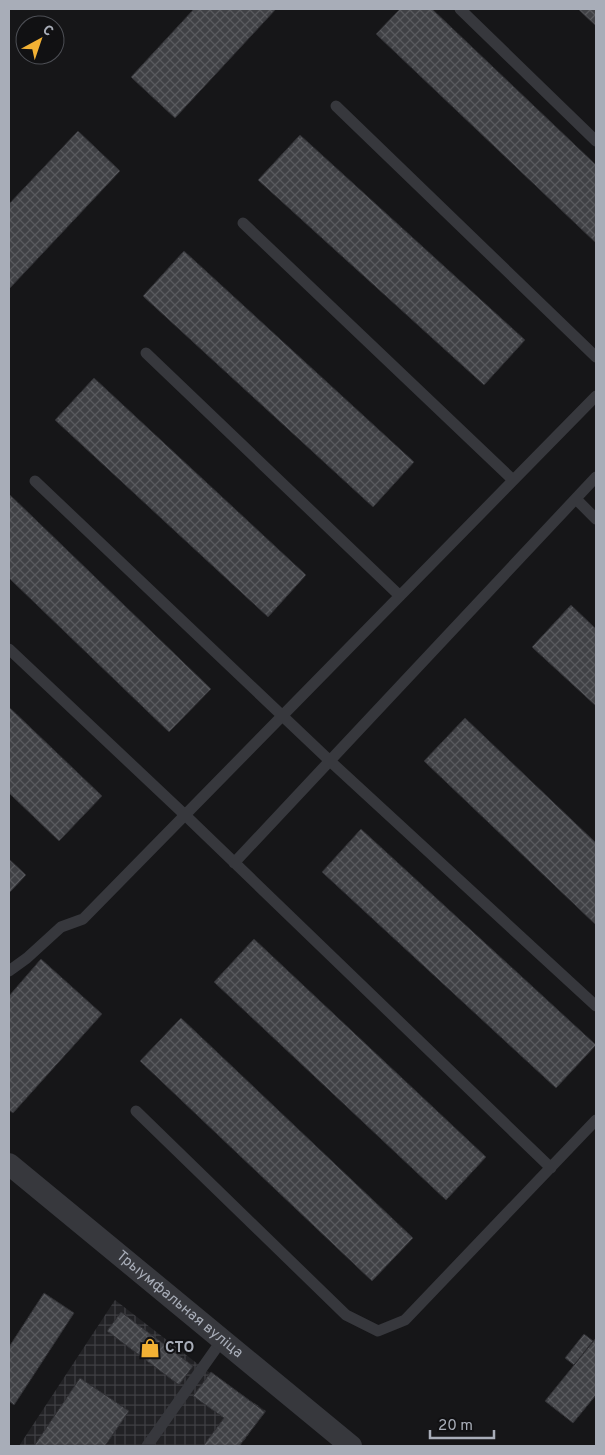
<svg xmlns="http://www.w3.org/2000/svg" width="605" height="1455" font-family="Overpass,sans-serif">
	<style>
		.industrial { fill: url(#industrial-grid) }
		.building { fill: url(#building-cross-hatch); stroke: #303034 }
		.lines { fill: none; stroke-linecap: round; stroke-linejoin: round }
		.service { stroke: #37383d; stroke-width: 11 }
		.minor { stroke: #37383d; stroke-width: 22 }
		.labels { text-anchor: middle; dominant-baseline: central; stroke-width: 4; stroke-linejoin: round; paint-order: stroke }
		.street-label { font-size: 15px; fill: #a8adb8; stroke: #111113 }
		.poi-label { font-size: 15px; font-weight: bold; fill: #a8adb8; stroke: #111113; text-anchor: start }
	</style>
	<defs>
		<pattern id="industrial-grid" width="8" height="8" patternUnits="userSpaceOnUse" patternTransform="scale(1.25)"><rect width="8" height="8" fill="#222225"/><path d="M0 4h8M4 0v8" fill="none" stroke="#3f3f43"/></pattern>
		<pattern id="building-cross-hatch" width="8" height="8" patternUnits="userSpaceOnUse" patternTransform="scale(1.25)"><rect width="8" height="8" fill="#404145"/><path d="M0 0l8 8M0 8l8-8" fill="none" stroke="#595a5e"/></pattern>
	</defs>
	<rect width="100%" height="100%" fill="#161618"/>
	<!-- industrial -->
	<path class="industrial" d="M115 1300 203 1368 266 1411 240 1446H19Z"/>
	<!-- building -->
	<path class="building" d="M194 9H276L175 118 131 77Z
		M400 9H432L596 165V243L376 34Z
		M578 9H596V26Z
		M78 131 120 171 9 289V204Z
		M300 135 525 340 484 385 258 180Z
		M184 251 414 462 373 507 143 296Z
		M94 378 306 575 268 617 55 420Z
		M9 494 211 689 169 732 9 578Z
		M571 605 596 629V706L532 647Z
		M9 707 102 796 59 841 9 793Z
		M465 718 596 843V925L424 761Z
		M361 829 596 1045 556 1088 322 872Z
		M9 859 26 875 9 893Z
		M254 939 486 1157 446 1200 214 982Z
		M41 959 102 1014 13 1113 9 1110V996Z
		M181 1018 413 1238 372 1281 140 1061Z
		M44 1293 74 1313 14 1405 9 1401V1347Z
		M121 1312 193 1366 179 1385 107 1331Z
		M584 1334 593 1341 574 1365 565 1358Z
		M596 1338V1395L573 1423 545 1401Z
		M211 1372 265 1412 239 1446H203L224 1418 193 1396Z
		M80 1378 129 1411 105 1446H34Z"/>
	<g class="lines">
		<!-- service -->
		<path class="service" d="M460 9 596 141
			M336 106 596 357
			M243 223 513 480
			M146 353 400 596
			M35 481 330 761 596 1006
			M576 499 596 519
			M9 649 185 815 551 1168
			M234 863 596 477
			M9 971 27 958 61 927 83 919 596 396
			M136 1111 346 1315 378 1331 405 1320 596 1120
			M147 1446 222 1340"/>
		<!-- minor -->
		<path class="minor" id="s1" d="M9 1164 351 1446"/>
	</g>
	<!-- icons -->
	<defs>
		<symbol id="shop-bare" viewBox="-9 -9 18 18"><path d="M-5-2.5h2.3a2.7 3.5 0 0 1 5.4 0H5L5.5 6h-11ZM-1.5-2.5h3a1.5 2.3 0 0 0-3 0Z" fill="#f2b134" stroke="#111113" stroke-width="2.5" paint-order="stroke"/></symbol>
	</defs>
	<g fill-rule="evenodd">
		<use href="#shop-bare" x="136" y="1334" width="28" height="28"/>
	</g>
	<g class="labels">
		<!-- street labels -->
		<g class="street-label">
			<text stroke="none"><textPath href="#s1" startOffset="221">Трыумфальная вуліца</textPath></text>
		</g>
		<!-- poi labels -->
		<g class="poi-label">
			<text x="165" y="1348">СТО</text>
		</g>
	</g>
	<!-- border -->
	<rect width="605" height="1455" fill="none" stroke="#a8adb8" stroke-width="20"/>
	<!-- north arrow -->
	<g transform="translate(40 40) rotate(40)"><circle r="24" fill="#111113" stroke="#4d4f55"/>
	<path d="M0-4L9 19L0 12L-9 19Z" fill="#f2b134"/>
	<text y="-8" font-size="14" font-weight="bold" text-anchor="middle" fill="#a8adb8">С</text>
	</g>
	<!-- scale -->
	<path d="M430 1430v8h64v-8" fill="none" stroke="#a8adb8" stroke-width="2.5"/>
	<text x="438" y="1430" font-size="15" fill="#a8adb8" stroke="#111113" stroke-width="4" paint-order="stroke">20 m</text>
</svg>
